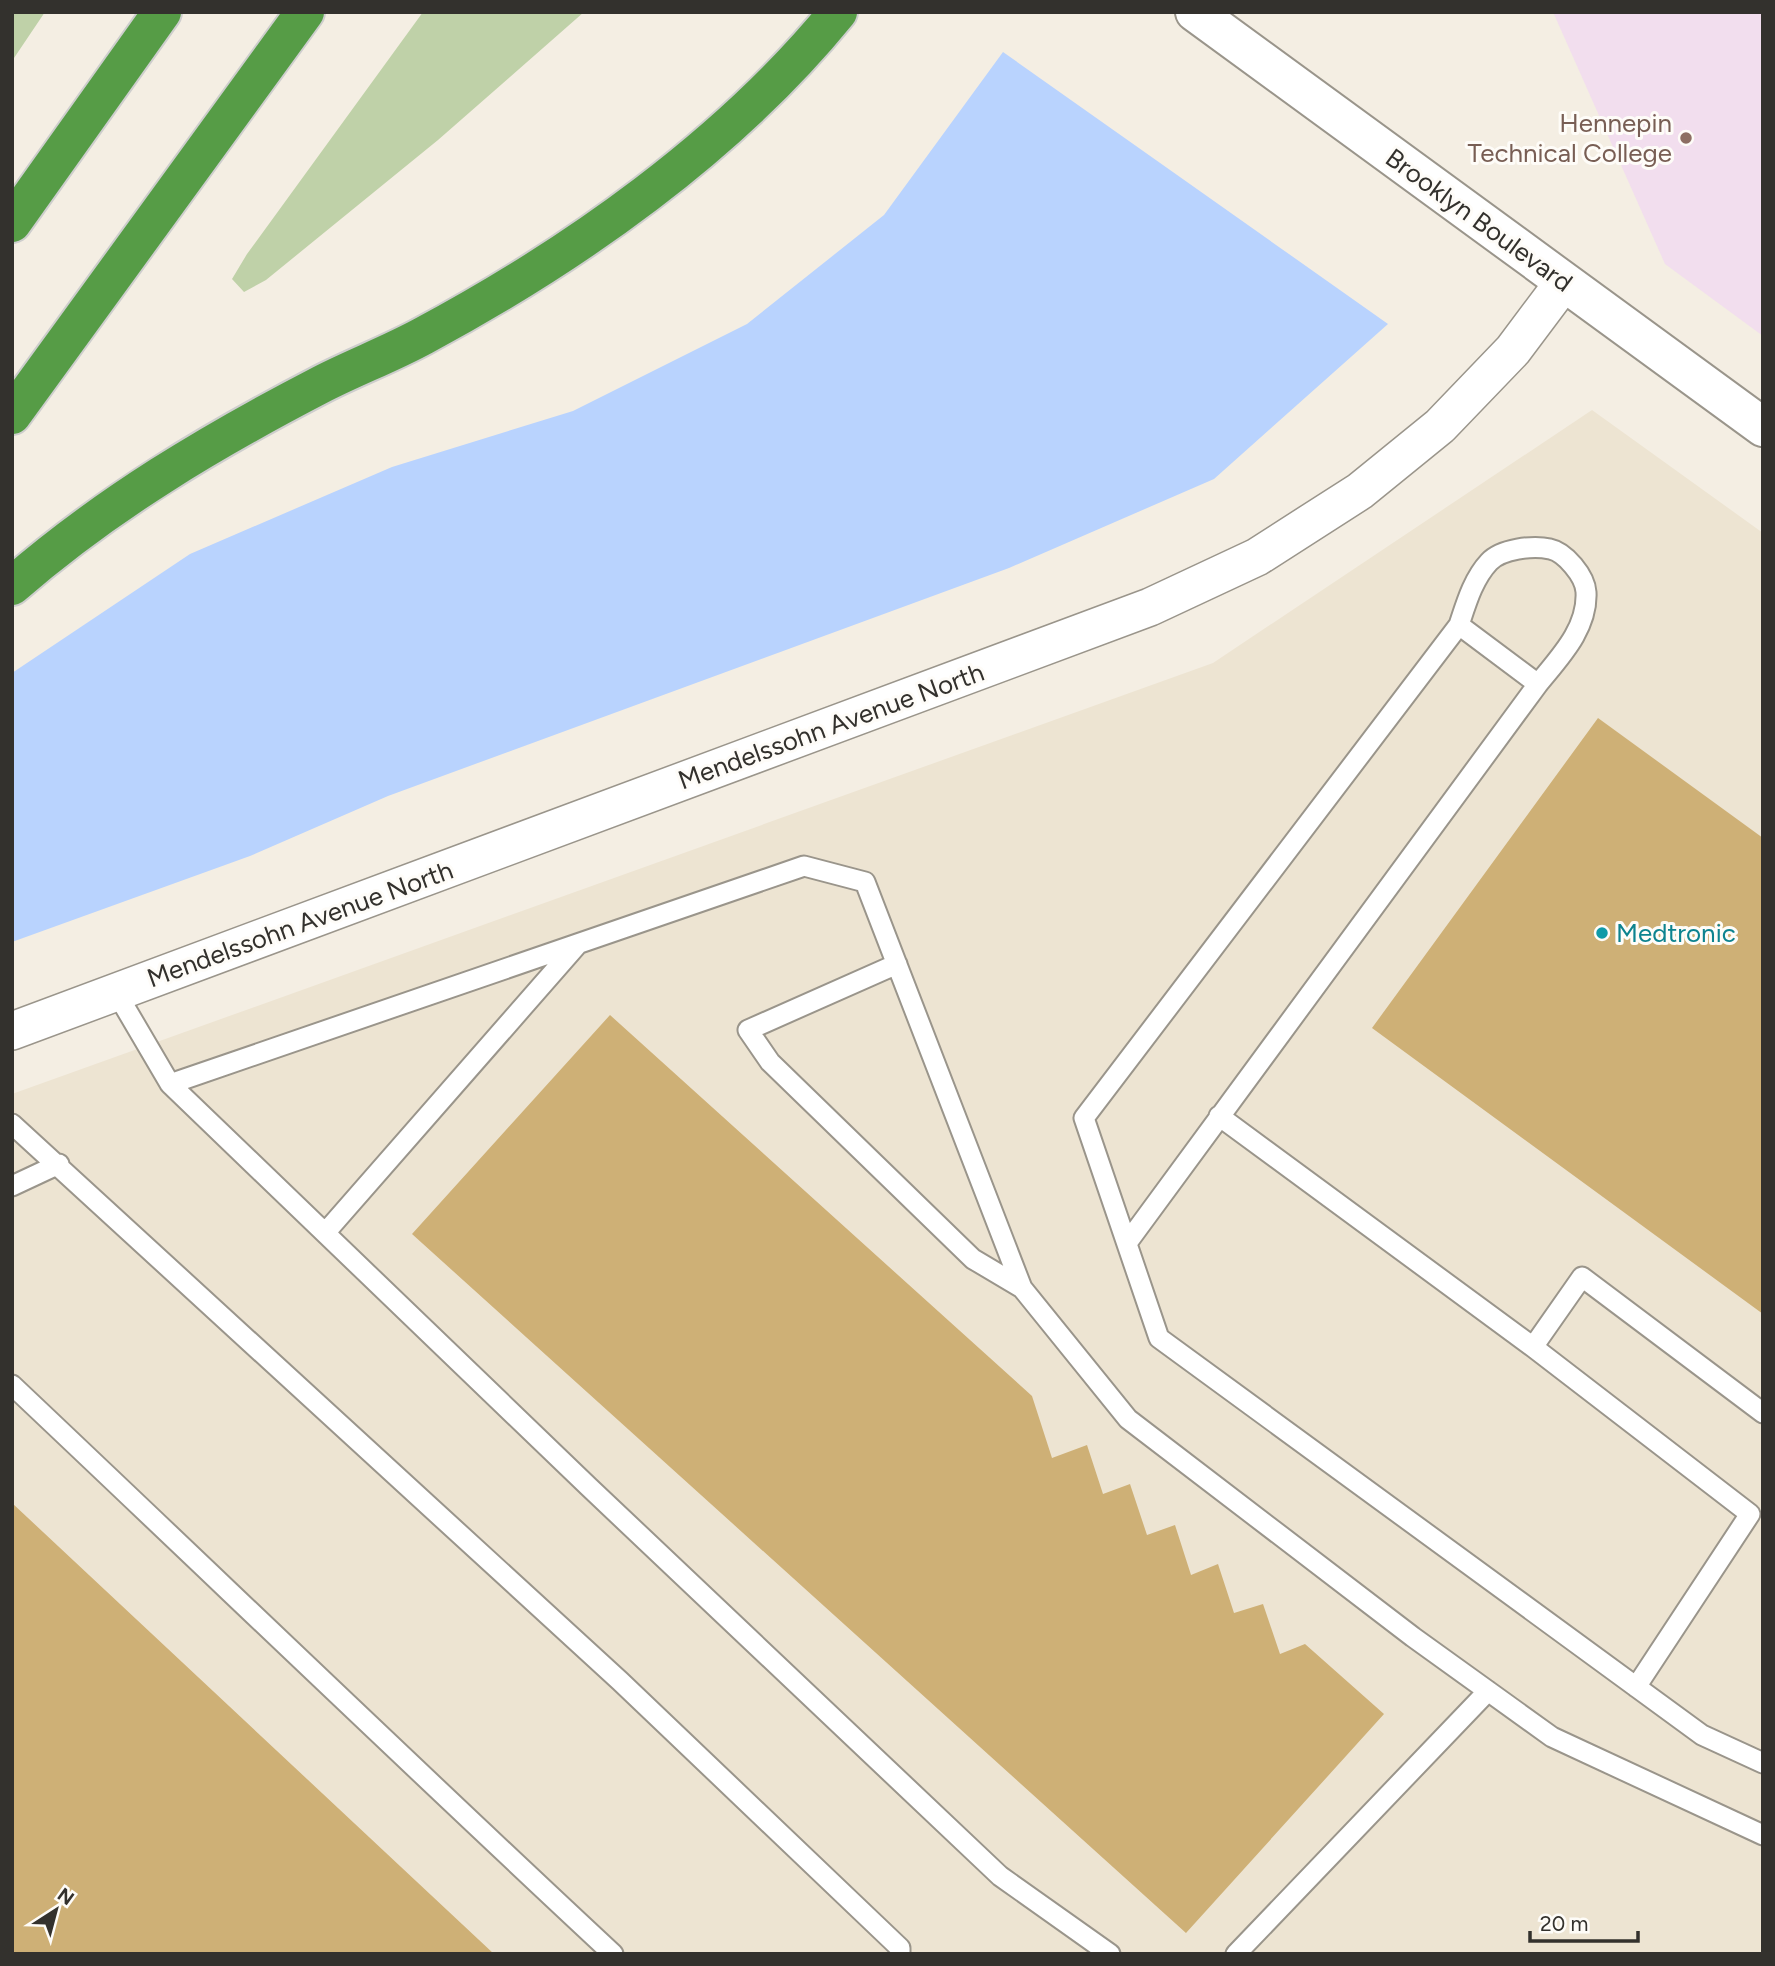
<svg xmlns="http://www.w3.org/2000/svg" width="1775" height="1966" font-family="Figtree,sans-serif">
	<style>
		.built { fill: #ede4d2 }
		.education { fill: #f2deee }
		.green { fill: #bfd1a8 }
		.water { fill: #b9d3fe }
		.building { fill: #ceb076 }
		.lines { fill: none; stroke-linecap: round; stroke-linejoin: round }
		.service-casing { stroke: #9a958b; stroke-width: 23 }
		.minor-casing { stroke: #9a958b; stroke-width: 40 }
		.secondary-casing { stroke: #9a958b; stroke-width: 42 }
		.motorway-casing { stroke: #cececd; stroke-width: 42 }
		.service { stroke: #fff; stroke-width: 19 }
		.minor { stroke: #fff; stroke-width: 37 }
		.secondary { stroke: #fff; stroke-width: 38 }
		.motorway { stroke: #569c46; stroke-width: 38 }
		.education-dot { fill: #8d6e63; stroke: #fefcf8; stroke-width: 2.5 }
		.culture-dot { fill: #0f9aa8; stroke: #fefcf8; stroke-width: 2.5 }
		.labels { text-anchor: middle; dominant-baseline: central; stroke-width: 6; stroke-linejoin: round; paint-order: stroke }
		.education-label { font-size: 26px; fill: #785e54; stroke: #fefcf8; text-anchor: end }
		.street-label { font-size: 26px; fill: #33312d; stroke: #fefcf8 }
		.culture-label { font-size: 26px; fill: #0d838f; stroke: #fefcf8; text-anchor: start }
	</style>
	<rect width="100%" height="100%" fill="#f4eee3"/>
	<!-- built -->
	<path class="built" d="M1592 410 1763 533V1954H12V1094L1213 663Z"/>
	<!-- education -->
	<path class="education" d="M1553 12H1763V336L1665 264Z"/>
	<!-- green -->
	<path class="green" d="M12 12H45L12 61Z
		M423 12H584L438 140 266 280 244 292 232 279 247 254Z"/>
	<!-- water -->
	<path class="water" d="M1003 52 1388 324 1214 479 1009 568 388 796 250 856 12 942V673L190 554 392 467 573 411 747 324 884 215Z"/>
	<!-- building -->
	<path class="building" d="M1598 718 1763 838V1314L1372 1028Z
		M610 1015 1032 1396 1052 1458 1087 1445 1103 1494 1130 1484 1147 1535 1175 1525 1191 1575 1218 1564 1234 1613 1263 1604 1280 1654 1305 1644 1384 1714 1186 1933 412 1234Z
		M12 1503 494 1954H12Z"/>
	<g class="lines">
		<defs>
			<path id="service" d="M1459 625 1538 684
				M897 964 748 1030 770 1062 973 1259 1022 1288
				M116 992 170 1084 804 866 865 882 1022 1288 1128 1419 1413 1637 1552 1737 1763 1835
				M170 1084 589 1487 1000 1876 1110 1954
				M1219 1116 1533 1347 1750 1514 1636 1687
				M12 1124 620 1681 900 1948V1954
				M12 1186 59 1164
				M325 1233 578 944
				M1127 1243 1538 684C1559 658 1588 629 1586 592 1585 576 1565 552 1550 549 1533 545 1501 549 1489 562 1473 579 1466 604 1459 625L1084 1118 1159 1338 1702 1735 1763 1763
				M1533 1347 1582 1277 1763 1413
				M12 1385C213 1575 411 1766 613 1954
				M1236 1954 1488 1691"/>
			<path id="minor" d="M12 1031 1150 607 1257 557 1360 491 1440 426 1513 350 1564 282"/>
			<path id="secondary" d="M1195 12 1763 427"/>
			<path id="motorway" d="M12 223 162 12
				M12 415 305 12
				M12 586C106 504 212 441 322 384 355 367 390 354 423 336 574 255 729 146 838 12"/>
		</defs>
		<!-- service casing -->
		<use href="#service" class="service-casing"/>
		<!-- minor casing -->
		<use href="#minor" class="minor-casing"/>
		<!-- secondary casing -->
		<use href="#secondary" class="secondary-casing"/>
		<!-- motorway casing -->
		<use href="#motorway" class="motorway-casing"/>
		<!-- service -->
		<use href="#service" class="service"/>
		<!-- minor -->
		<use href="#minor" class="minor"/>
		<!-- secondary -->
		<use href="#secondary" class="secondary"/>
		<!-- motorway -->
		<use href="#motorway" class="motorway"/>
	</g>
	<!-- markers -->
	<circle class="education-dot" cx="1686" cy="138" r="7"/>
	<circle class="culture-dot" cx="1602" cy="933" r="7"/>
	<g class="labels">
		<!-- education labels -->
		<g class="education-label">
			<text x="1672" y="123">Hennepin<tspan x="1672" dy="30">Technical College</tspan></text>
		</g>
		<!-- street labels -->
		<g class="street-label">
			<text transform="translate(1479 220) rotate(36)">Brooklyn Boulevard</text>
			<text transform="translate(831 726) rotate(-20)">Mendelssohn Avenue North</text>
			<text transform="translate(300 924) rotate(-20)">Mendelssohn Avenue North</text>
		</g>
		<!-- culture labels -->
		<g class="culture-label">
			<text x="1616" y="933">Medtronic</text>
		</g>
	</g>
	<!-- border -->
	<rect width="1775" height="1966" fill="none" stroke="#33312d" stroke-width="28"/>
	<!-- north arrow -->
	<g transform="translate(56 1910) rotate(36)" stroke="#fefcf8" stroke-width="5" paint-order="stroke">
	<path d="M0-5L12 26L0 18L-12 26Z" fill="#33312d"/>
	<text y="-10" font-size="19" font-weight="bold" text-anchor="middle" fill="#33312d">N</text>
	</g>
	<!-- scale -->
	<path d="M1530 1931v10h108v-10" fill="none" stroke="#33312d" stroke-width="3.5"/>
	<text x="1540" y="1931" font-size="21" fill="#33312d" stroke="#fefcf8" stroke-width="5" paint-order="stroke">20 m</text>
</svg>
